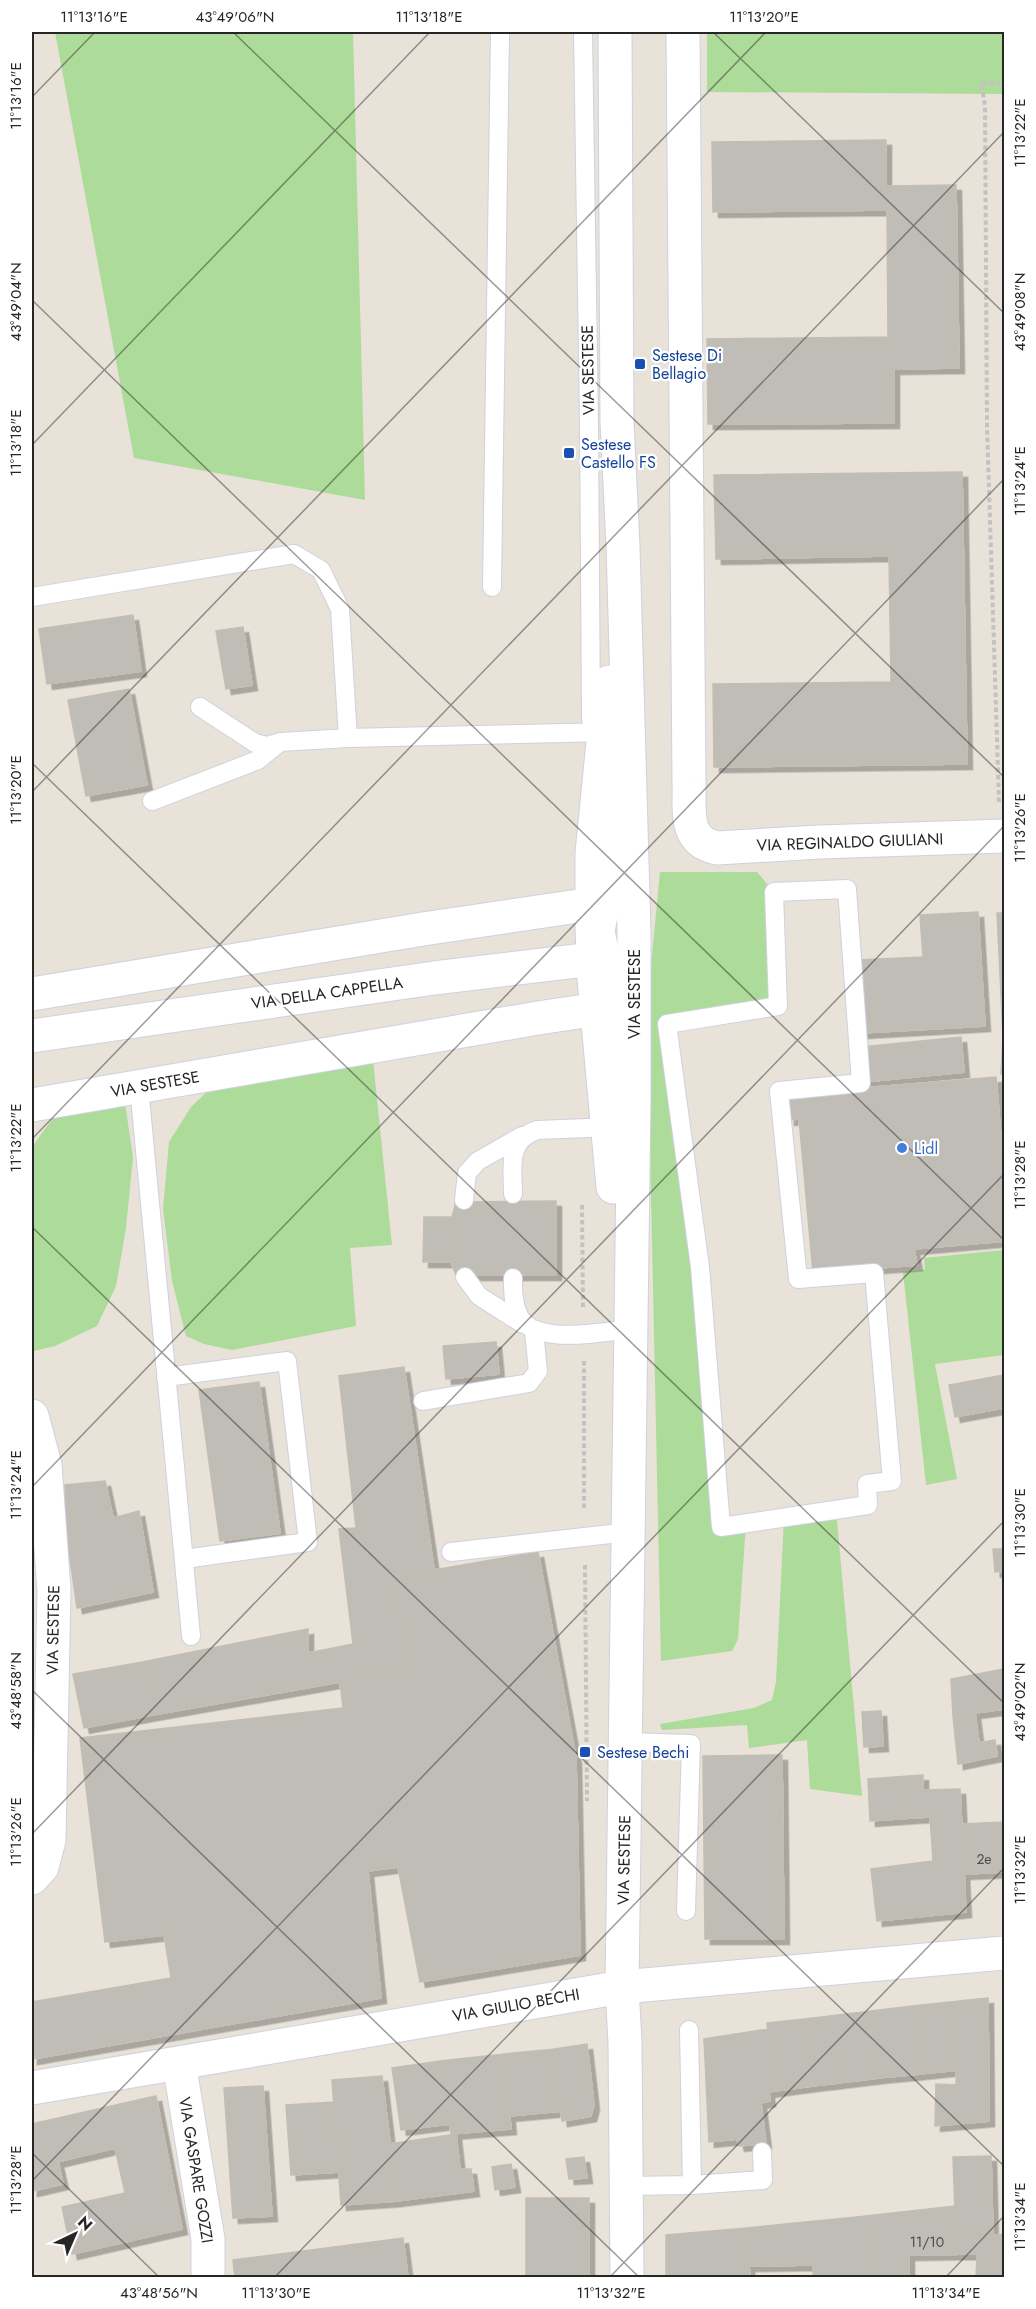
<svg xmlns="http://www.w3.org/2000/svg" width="1036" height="2309" font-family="Jost,sans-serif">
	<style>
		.green { fill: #addb99 }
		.building { fill: #c0bcb6; stroke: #c3beb3; stroke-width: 1.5; filter: url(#shadow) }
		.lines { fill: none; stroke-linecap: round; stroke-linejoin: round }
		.lane-casing { stroke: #ced1df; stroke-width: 20 }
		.street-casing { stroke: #ced1df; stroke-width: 35 }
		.secondary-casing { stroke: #ced1df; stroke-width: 35 }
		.path { stroke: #c2c2c2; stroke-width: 4; stroke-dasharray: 4.5 3; stroke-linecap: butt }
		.lane { stroke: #fff; stroke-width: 18 }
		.street { stroke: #fff; stroke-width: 33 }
		.secondary { stroke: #fff; stroke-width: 33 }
		.ticks { fill: none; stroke: #262626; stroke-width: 1.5; stroke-opacity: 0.45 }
		.transit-dot { fill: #1a4fb4; stroke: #fff; stroke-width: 2 }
		.shop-dot { fill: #3f7fe0; stroke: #fff; stroke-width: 2 }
		.labels { text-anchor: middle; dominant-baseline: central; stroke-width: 4.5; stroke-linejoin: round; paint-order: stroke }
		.number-label { font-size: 14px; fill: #4c4c4a }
		.transit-label { font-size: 16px; fill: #164399; stroke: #fff; text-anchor: start }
		.street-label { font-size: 16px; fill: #262626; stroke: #fff }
		.shop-label { font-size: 16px; fill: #366cbe; stroke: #fff; text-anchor: start }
		.neatline { fill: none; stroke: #262626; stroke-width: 2 }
		.ticks-label { font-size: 15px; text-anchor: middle; fill: #262626 }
	</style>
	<defs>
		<filter id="shadow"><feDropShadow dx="5.5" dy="5.5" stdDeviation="0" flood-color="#0004"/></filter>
	</defs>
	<rect width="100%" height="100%" fill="#e8e2d9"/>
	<!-- green -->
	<path class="green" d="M55 32H353L365 500 134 458Z
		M707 32H1004V94L707 92Z
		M660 872H757L774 892 778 1006 667 1024 721 1527 746 1523 738 1639 732 1651 661 1661 647 1007Z
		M373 1060 392 1245 350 1248 356 1326 232 1350 204 1344 186 1336 172 1281 163 1209 169 1142 191 1107 213 1086Z
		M125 1103 133 1157 126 1228 116 1286 97 1326 55 1346 34 1351 32 1345V1147L58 1111Z
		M1004 1250V1355L935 1364 957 1479 926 1485 903 1272 925 1270 924 1258Z
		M836 1510 862 1796 810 1789 807 1740 749 1748 747 1725 662 1730 660 1724 754 1708 772 1700 776 1682 784 1518Z"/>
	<!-- building -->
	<path class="building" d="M886 140V186L956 185 959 368 894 369V423L708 424 707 339 888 337 887 210 713 212 712 142Z
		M962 472 967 764 714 767 713 684 891 682 889 556 716 559 714 475Z
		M133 615 141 671 47 684 39 629Z
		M243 627 252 685 226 689 216 631Z
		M129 689 147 785 86 796 68 700Z
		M978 912 985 1026 861 1033 857 960 923 957 920 915Z
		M997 913H1004V1036H1003Z
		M1003 1036H1004V1074H1001Z
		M961 1037 964 1072 864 1082 861 1047Z
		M996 1077 1004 1175V1241L914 1249 917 1265 813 1273 799 1119 789 1120 788 1100 805 1099 803 1093Z
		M556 1201V1275H456L451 1262 452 1217 456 1202Z
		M424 1217H452L451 1262H423Z
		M496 1342 499 1374 446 1379 443 1346Z
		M404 1367 434 1569 393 1577 408 1667 340 1682 153 1715 142 1662 308 1629V1653L353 1644 339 1529 356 1528 339 1376Z
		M1004 1375V1408L955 1417 949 1385Z
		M259 1382 280 1533 220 1541 199 1390Z
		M105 1481 113 1518 139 1511 153 1592 77 1608 65 1523V1485Z
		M993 1549H1004V1571L995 1572Z
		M538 1552 576 1758 580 1955 420 1982 398 1867 368 1871 381 1998 32 2059V2002L171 1978 164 1935 105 1942 80 1738 343 1708 340 1682 408 1667 393 1577Z
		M142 1662 153 1715 84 1728 73 1674Z
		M1004 1669V1709L953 1716 951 1679Z
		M881 1711 883 1746 864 1747 862 1712Z
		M975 1713 979 1743 995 1740 997 1756 958 1764 953 1716Z
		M782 1755 784 1939H705L703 1756Z
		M923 1775V1790L960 1789 966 1912 877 1921 871 1869 933 1861 930 1817 911 1818 908 1776Z
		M908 1776 911 1818 870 1821 868 1779Z
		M1004 1822V1872L965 1874 962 1824Z
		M988 1998 989 2121 935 2126 936 2084 956 2085 959 2001Z
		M959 2001 957 2070 920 2074 912 2006Z
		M912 2006 920 2074 878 2078 871 2011Z
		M871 2011 878 2078 838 2083 830 2016Z
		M830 2016 838 2083 812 2086 804 2019Z
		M804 2019 812 2086 775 2091 767 2023Z
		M768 2029 775 2091 769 2092 770 2101 761 2103 766 2143 739 2146 737 2139 709 2142 704 2039Z
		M587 2044 594 2105 591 2116 562 2121 555 2049Z
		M555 2049 562 2111 509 2116 504 2054Z
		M504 2054 511 2129 451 2134 440 2061Z
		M440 2061 449 2124 401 2130 392 2068Z
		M382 2076 397 2201 341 2205 332 2080Z
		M263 2086 272 2216 233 2218 224 2088Z
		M156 2096 182 2229 72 2254 62 2207 125 2193 115 2148 48 2164 40 2122Z
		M333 2102 338 2172 291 2175 286 2105Z
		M40 2122 48 2164 58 2161 63 2184 32 2191V2124Z
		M456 2134 460 2169H471L474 2191 397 2201 390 2144Z
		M991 2156 993 2236 956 2239 953 2157Z
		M584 2157 587 2178 569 2179 566 2159Z
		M511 2164 515 2187 495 2190 492 2167Z
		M526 2198H589V2278H526Z
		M955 2206 956 2239 1004 2234V2278H976L977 2254 909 2255V2278H865L866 2216Z
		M866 2216 865 2278H813V2265L750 2266 746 2228Z
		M746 2228 750 2278H666V2235Z
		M403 2238 408 2278H235L233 2260Z"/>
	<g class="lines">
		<defs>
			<path id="lane" d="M583 32 589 424 591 720
				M492 587 500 32
				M32 597 294 554 321 570 340 609 348 738 611 732
				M200 707 255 743 267 746 280 742 348 738
				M152 801 258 760 280 742
				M847 889 861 1083 779 1091 798 1279 874 1273 892 1481 867 1484 868 1505 721 1527 700 1267 667 1024 778 1006 774 892Z
				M139 1087 191 1636
				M513 1194C513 1167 506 1141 537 1130L613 1127
				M464 1200 467 1173 478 1161 522 1136
				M465 1277 479 1296 523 1324
				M513 1278C513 1291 513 1304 519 1316 534 1346 602 1332 631 1329
				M166 1377 287 1361 308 1542 184 1559
				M423 1401 529 1383 538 1371 534 1331
				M451 1552 628 1532
				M626 1742 691 1744 686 1911
				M692 2185 763 2180 762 2152
				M626 2186 692 2185 689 2030"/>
			<path id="street" d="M683 32 689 783C690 811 683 841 717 848L819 842 1004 836
				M32 994 423 929 592 904 627 1066
				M32 1036 434 978 593 959 623 793
				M32 1105 538 1018 598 1009
				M32 1416 45 1465 54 1590 49 1840 42 1867 32 1878
				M179 2063 208 2239V2278
				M32 2088 622 1987 1004 1953"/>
			<path id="secondary" d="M615 32 617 422 623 546 634 932V1098L622 1987 625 2043 627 2278
				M609 682 592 853V928L594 979 613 1187"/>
		</defs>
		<!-- lane casing -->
		<use href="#lane" class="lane-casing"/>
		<!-- street casing -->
		<use href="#street" class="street-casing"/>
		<!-- secondary casing -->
		<use href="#secondary" class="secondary-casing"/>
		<!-- path -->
		<path class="path" d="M999 802 987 426 985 106 981 83H1004
			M582 1205 583 1309
			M584 1361V1510
			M585 1565 587 1801"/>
		<!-- lane -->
		<use href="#lane" class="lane"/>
		<!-- street -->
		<use href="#street" class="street"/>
		<!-- secondary -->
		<use href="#secondary" class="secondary"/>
	</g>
	<!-- ticks -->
	<path class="ticks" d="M233 32 1004 777M713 32 1004 313M32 97 95 32M32 300 1004 1240M32 445 430 32M32 763 1004 1703M32 792 766 32M32 1139 1004 132M32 1227 1004 2166M32 1487 1004 479M32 1690 640 2278M32 1834 1004 826M32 2153 160 2278M32 2181 1004 1174M274 2278 1004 1521M609 2278 1004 1868M945 2278 1004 2216"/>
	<!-- markers -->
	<g class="transit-dot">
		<rect x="634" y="358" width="12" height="12" rx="3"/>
		<rect x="563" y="447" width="12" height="12" rx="3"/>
		<rect x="579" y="1746" width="12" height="12" rx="3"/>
	</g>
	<circle class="shop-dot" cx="902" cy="1148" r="6"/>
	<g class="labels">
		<!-- number labels -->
		<g class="number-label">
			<text x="984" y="1859">2e</text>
			<text x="927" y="2242">11/10</text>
		</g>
		<!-- transit labels -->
		<g class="transit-label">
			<text x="652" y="355">Sestese Di<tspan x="652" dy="18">Bellagio</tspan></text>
			<text x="581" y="444">Sestese<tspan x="581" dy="18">Castello FS</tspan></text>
			<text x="597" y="1752">Sestese Bechi</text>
		</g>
		<!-- street labels -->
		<g class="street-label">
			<text transform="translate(588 370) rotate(-91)">VIA SESTESE</text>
			<text transform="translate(850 842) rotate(-2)">VIA REGINALDO GIULIANI</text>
			<text transform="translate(327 993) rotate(-8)">VIA DELLA CAPPELLA</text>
			<text transform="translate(634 994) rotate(-90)">VIA SESTESE</text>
			<text transform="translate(155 1084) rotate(-10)">VIA SESTESE</text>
			<text transform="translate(53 1630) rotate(-89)">VIA SESTESE</text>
			<text transform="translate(624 1860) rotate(-89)">VIA SESTESE</text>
			<text transform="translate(516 2005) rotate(-10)">VIA GIULIO BECHI</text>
			<text transform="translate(196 2170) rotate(81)">VIA GASPARE GOZZI</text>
		</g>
		<!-- shop labels -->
		<g class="shop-label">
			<text x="914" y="1148">Lidl</text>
		</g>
	</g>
	<!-- border -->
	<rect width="1036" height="2309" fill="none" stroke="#ffffff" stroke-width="66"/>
	<!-- north arrow -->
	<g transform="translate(75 2234) rotate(44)" stroke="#ffffff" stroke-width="4.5" paint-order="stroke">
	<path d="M0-4.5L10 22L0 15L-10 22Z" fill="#262626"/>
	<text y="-9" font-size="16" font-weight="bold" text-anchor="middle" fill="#262626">N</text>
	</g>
	<rect x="33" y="33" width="970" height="2243" class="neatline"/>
	<g class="ticks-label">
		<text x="94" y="22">11°13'16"E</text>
		<text x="235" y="22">43°49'06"N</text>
		<text x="429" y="22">11°13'18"E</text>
		<text x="764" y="22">11°13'20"E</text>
		<text transform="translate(16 96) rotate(-90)" y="5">11°13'16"E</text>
		<text transform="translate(1020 133) rotate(-90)" y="5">11°13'22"E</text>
		<text transform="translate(16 302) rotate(-90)" y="5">43°49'04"N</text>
		<text transform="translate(1020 312) rotate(-90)" y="5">43°49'08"N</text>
		<text transform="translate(16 443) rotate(-90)" y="5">11°13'18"E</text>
		<text transform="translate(1020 481) rotate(-90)" y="5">11°13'24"E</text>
		<text transform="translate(16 790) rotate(-90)" y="5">11°13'20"E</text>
		<text transform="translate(1020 828) rotate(-90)" y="5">11°13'26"E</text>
		<text transform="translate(16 1138) rotate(-90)" y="5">11°13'22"E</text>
		<text transform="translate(1020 1175) rotate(-90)" y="5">11°13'28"E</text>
		<text transform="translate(16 1485) rotate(-90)" y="5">11°13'24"E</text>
		<text transform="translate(1020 1523) rotate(-90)" y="5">11°13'30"E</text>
		<text transform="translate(16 1691) rotate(-90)" y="5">43°48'58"N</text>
		<text transform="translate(1020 1702) rotate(-90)" y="5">43°49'02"N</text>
		<text transform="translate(16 1832) rotate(-90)" y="5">11°13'26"E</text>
		<text transform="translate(1020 1870) rotate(-90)" y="5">11°13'32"E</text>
		<text transform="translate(16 2180) rotate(-90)" y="5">11°13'28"E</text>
		<text transform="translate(1020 2217) rotate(-90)" y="5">11°13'34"E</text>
		<text x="159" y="2298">43°48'56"N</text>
		<text x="276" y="2298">11°13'30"E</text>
		<text x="611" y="2298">11°13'32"E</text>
		<text x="946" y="2298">11°13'34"E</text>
	</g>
</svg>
